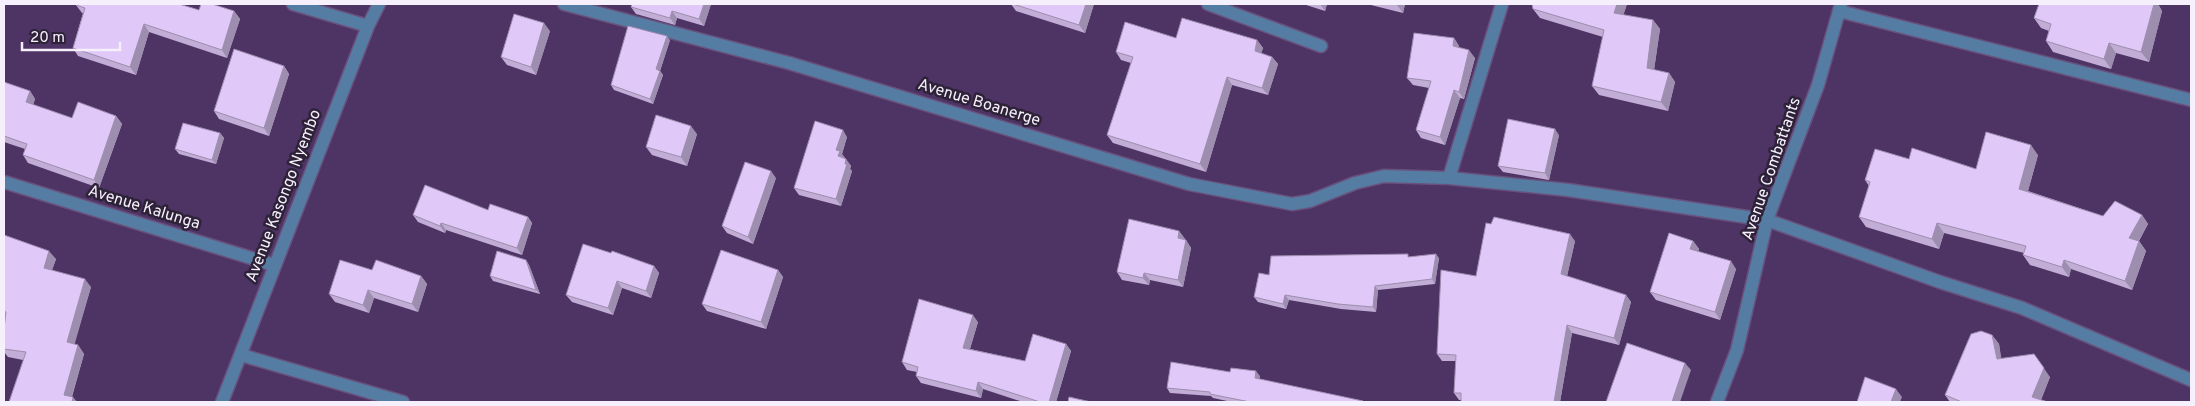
<svg xmlns="http://www.w3.org/2000/svg" width="2195" height="406" font-family="Overpass,sans-serif">
	<style>
		.lines { fill: none; stroke-linecap: round; stroke-linejoin: round }
		.minor-casing { stroke: #69517d; stroke-width: 15 }
		.minor { stroke: #557da3; stroke-width: 12 }
		.wall { fill: #c1add5 }
		.shaded-wall { fill: #9d8dae }
		.building { fill: #e0c9f8; stroke: #9d8dae }
		.labels { text-anchor: middle; dominant-baseline: central; stroke-width: 5; stroke-linejoin: round; paint-order: stroke }
		.street-label { font-size: 16px; fill: #f6f0fc; stroke: #2e2238 }
	</style>
	<rect width="100%" height="100%" fill="#4e3365"/>
	<g class="lines">
		<defs>
			<path id="minor" d="M293 4 368 26
				M564 4 789 63 1189 184 1292 204 1310 201 1355 183 1384 176 1449 178 1568 190 1767 220 1940 282 2022 308 2191 380
				M1208 4 1321 46
				M1839 11 2191 100
				M1449 178 1502 4
				M4 182 274 265
				M241 355 403 402
				M222 402 368 26 379 4
				M1717 402 1737 350 1767 220 1818 85 1841 4"/>
		</defs>
		<!-- minor casing -->
		<use href="#minor" class="minor-casing"/>
		<!-- minor -->
		<use href="#minor" class="minor"/>
	</g>
	<!-- wall -->
	<path class="wall" d="M632 4H711L704 26 677 18 675 25 636 14 631 7Z
		M1011 4H1094L1085 33 1016 11Z
		M1303 4H1327L1325 11Z
		M1367 4H1405L1403 13Z
		M1532 4H1627L1623 15 1653 20 1660 29 1654 70 1669 73 1675 82 1668 111 1599 95 1592 86 1603 37 1540 18 1533 9Z
		M2039 4H2158L2162 11 2149 62 2116 53 2111 69 2053 52 2046 41 2049 31 2041 28 2034 18Z
		M76 5 234 11 240 19 227 58 149 32 136 75 78 56 73 48 83 13H82Z
		M550 31 536 75 507 65 501 57Z
		M1176 38 1257 40 1263 48 1261 53 1272 57 1278 64 1268 95 1232 85 1206 172 1113 143 1107 135 1131 63 1121 60 1116 52Z
		M1454 38 1459 46V48L1475 58 1464 99 1460 98 1445 145 1421 138 1416 130 1429 88 1413 85 1407 78Z
		M670 40 660 71 663 75 653 104 614 90 611 85Z
		M284 66 289 74 269 136 219 119 214 111Z
		M4 82 30 91 35 99 33 105 72 118 116 116 122 124 99 188 28 163 23 155 25 149 4 142Z
		M220 133 224 138 216 164 179 154 175 149Z
		M697 134 687 166 652 155 646 147Z
		M1559 135 1549 180 1503 172 1498 166Z
		M847 137 842 154 851 166 850 169 852 171 841 206 799 195 794 188Z
		M2038 155 2028 191 2103 216 2142 215 2148 224 2139 241 2146 251 2132 290 2071 269 2069 277 2030 265 2023 255 2024 253 1944 233 1939 249 1866 227 1859 217 1869 186 1865 180 1909 159 1976 169Z
		M776 178 753 244 727 233 722 226Z
		M488 210 528 217 532 223 522 255 446 230 445 233 418 222 413 215Z
		M1179 231 1185 239V240H1186L1191 248 1183 287 1150 280 1149 285 1122 280 1117 272Z
		M4 235 56 259 52 270 91 287 74 344 78 345 84 354 72 397 77 402 23 360 8 357 4 352V329L5 318H4Z
		M1575 241 1567 276 1626 295 1631 302 1619 345 1572 333 1560 402H1461V400H1459L1454 393 1456 361H1442L1437 354 1476 276Z
		M1693 241 1699 249 1698 251 1736 269 1720 320 1656 300 1650 292Z
		M611 253 654 266 659 273 651 298 622 288 613 315 572 302 566 295Z
		M1410 257 1439 258 1435 284 1378 290 1376 312 1341 309 1289 300 1286 309 1258 302 1254 297 1269 275Z
		M526 260 529 265 540 294 493 281 490 276Z
		M372 270 421 276 427 284 418 312 374 298 369 313 335 302 329 294Z
		M778 270 783 277 766 329 707 311 702 304Z
		M978 322 970 349 1025 361 1066 344 1071 351 1056 402H1023L983 389 981 398 921 383 916 376 917 372 907 370 902 362Z
		M1992 335 1999 344 2001 359 2050 377 2041 400 2049 402H1950L1945 395Z
		M1230 372 1260 376 1259 379 1363 401 1364 402H1232L1213 398 1211 396 1170 393 1167 388Z"/>
	<!-- shaded-wall -->
	<path class="shaded-wall" d="M704 4H711L704 26 699 19Z
		M1086 4H1094L1085 33 1079 25Z
		M1320 4H1327L1325 11Z
		M1397 4H1405L1403 13 1397 5Z
		M1617 4H1627L1621 23 1614 13Z
		M2154 4H2158L2162 11 2149 62 2141 52Z
		M234 11 240 19 227 58 222 50Z
		M672 11 677 18 675 25 670 18Z
		M1653 20 1660 29 1653 77 1647 68Z
		M544 23 550 31 536 75 531 67Z
		M144 24 149 32 136 75 130 67Z
		M667 36 670 40 660 71 663 75 653 104 650 99 656 69Z
		M1454 38 1459 46 1458 54 1453 46Z
		M1257 40 1263 48 1260 59 1255 51Z
		M2109 43 2116 53 2111 69 2104 59Z
		M1469 50 1475 58 1464 99 1459 92Z
		M1272 57 1278 64 1268 95 1262 88Z
		M284 66 289 74 269 136 264 128Z
		M1669 73 1675 82 1668 111 1661 102Z
		M1227 77 1232 85 1206 172 1200 164Z
		M1454 90 1460 98 1445 145 1440 137Z
		M30 91 35 99 31 111 26 102Z
		M116 116 122 124 99 188 94 180Z
		M691 126 697 134 687 166 681 157Z
		M1555 129 1559 135 1549 180 1545 173Z
		M843 130 847 137 842 154 845 158 838 156 836 150Z
		M220 133 224 138 216 164 212 160Z
		M2031 145 2038 155 2026 198 2019 189Z
		M846 159 851 166 850 169 852 171 841 206 836 199Z
		M771 171 776 178 753 244 748 237Z
		M2142 215 2148 224 2135 247 2129 238Z
		M528 217 532 223 522 255 517 248Z
		M441 223 446 230 445 233 440 226Z
		M1937 223 1944 233 1939 249 1932 239Z
		M1179 231 1185 239 1184 246 1178 238Z
		M1570 234 1575 241 1566 281 1561 274Z
		M1186 240 1191 248 1183 287 1178 280Z
		M1693 241 1699 249 1696 257 1690 249Z
		M2139 241 2146 251 2132 290 2125 281Z
		M49 251 56 259 50 276 44 268Z
		M1436 254 1439 258 1435 284 1432 279Z
		M526 260 529 265 540 294 536 290Z
		M2064 260 2071 269 2069 277 2062 267Z
		M1731 261 1736 269 1720 320 1715 312Z
		M654 266 659 273 651 298 646 291Z
		M778 270 783 277 766 329 761 322Z
		M1144 273 1150 280 1149 285 1143 278Z
		M421 276 427 284 418 312 412 304Z
		M85 279 91 287 73 350 67 342Z
		M617 281 622 288 613 315 608 308Z
		M1375 286 1378 290 1376 312 1373 307Z
		M368 290 374 298 369 313 363 305Z
		M1285 295 1289 300 1286 309 1283 304Z
		M1626 295 1631 302 1619 345 1614 338Z
		M973 315 978 322 968 355 963 348Z
		M1567 325 1572 333 1560 402H1554Z
		M1992 335 1999 344 2003 368 1997 359Z
		M1066 344 1071 351 1056 402H1049Z
		M78 345 84 354 70 402 64 395Z
		M2034 354 2050 377 2040 402 2032 397Z
		M1685 363 1691 370 1680 402H1672Z
		M1256 371 1260 376 1258 383 1255 378Z
		M978 382 983 389 981 398 976 391Z
		M1896 389 1902 397 1900 402H1891Z
		M73 397 77 402H72Z"/>
	<!-- building -->
	<path class="building" d="M76 4H179L199 10 201 4H212L234 11 222 50 144 24 130 67 73 48 85 8 76 5Z
		M632 4H704L699 19 672 11 670 18 631 7Z
		M1013 4H1086L1079 25Z
		M1532 4H1617L1614 13 1653 20 1647 68 1669 73 1661 102 1592 86 1604 30 1533 9Z
		M2039 4H2154L2141 52 2109 43 2104 59 2046 41 2051 24 2034 18Z
		M514 14 544 23 531 67 501 57Z
		M1182 18 1257 40 1255 51 1272 57 1262 88 1227 77 1200 164 1107 135 1133 57 1116 52 1125 22 1176 38Z
		M628 26 667 36 656 69 660 71 650 99 611 85Z
		M1414 33 1454 38 1453 46 1469 50 1459 92 1454 90 1440 137 1416 130 1431 81 1407 78Z
		M234 49 284 66 264 128 214 111Z
		M4 82 30 91 26 102 72 118 78 102 116 116 94 180 23 155 27 144 4 136Z
		M656 115 691 126 681 157 646 147Z
		M1508 119 1555 129 1545 173 1498 166Z
		M815 121 843 130 836 150 840 151 838 156 846 159 845 164H847L836 199 794 188Z
		M183 123 220 133 212 160 175 149Z
		M1986 132 2031 145 2019 189 2103 216 2115 201 2142 215 2129 238 2139 241 2125 281 2064 260 2062 267 2023 255 2026 246 1937 223 1932 239 1859 217 1870 182 1865 180 1875 149 1909 159 1912 148 1976 169Z
		M745 162 771 171 748 237 722 226Z
		M425 185 488 210 490 204 528 217 517 248 441 223 440 226 413 215Z
		M1494 217 1570 234 1561 274 1626 295 1614 338 1567 325 1554 402H1461V393H1454L1456 355 1437 354 1441 270 1476 276 1486 223 1491 224Z
		M1129 219 1179 231 1178 238 1186 240 1178 280 1144 273 1143 278 1117 272Z
		M1669 233 1693 241 1690 249 1731 261 1715 312 1650 292Z
		M4 235 49 251 44 268 85 279 67 342 78 345 64 395 73 397 72 402H9L26 352 4 349V329L6 312 4 311Z
		M583 244 611 253 612 251 654 266 646 291 617 281 608 308 566 295Z
		M721 250 778 270 761 322 702 304Z
		M497 251 526 260 536 290 490 276Z
		M1408 254V257L1436 254 1432 279 1375 286 1373 307 1338 304 1285 295 1283 304 1254 297 1259 273 1269 275 1271 256Z
		M340 260 372 270 376 260 421 276 412 304 368 290 363 305 329 294Z
		M919 299 973 315 963 348 1025 361 1033 334 1066 344 1049 402H1040L978 382 976 391 916 376 918 367 902 362Z
		M1981 331 1992 335 1997 359 2034 354 2044 368 2032 397 2048 402H1962L1945 395 1971 334Z
		M1627 343 1685 363 1672 402H1606Z
		M1171 362 1230 372 1231 368 1256 371 1255 378 1363 401 1362 402H1250L1210 394V392L1167 388Z
		M1865 377 1896 389 1891 402H1857Z
		M1069 397 1091 402H1068Z"/>
	<g class="labels">
		<!-- street labels -->
		<g class="street-label">
			<text transform="translate(979 103) rotate(17)">Avenue Boanerge</text>
			<text transform="translate(1772 169) rotate(-71)">Avenue Combattants</text>
			<text transform="translate(284 196) rotate(-69)">Avenue Kasongo Nyembo</text>
			<text transform="translate(144 208) rotate(17)">Avenue Kalunga</text>
		</g>
	</g>
	<!-- border -->
	<rect width="2195" height="406" fill="none" stroke="#f6f0fc" stroke-width="10"/>
	<!-- scale -->
	<path d="M22 42v8h98v-8" fill="none" stroke="#f6f0fc" stroke-width="2.5"/>
	<text x="30" y="42" font-size="15" fill="#f6f0fc" stroke="#2e2238" stroke-width="4" paint-order="stroke">20 m</text>
</svg>
